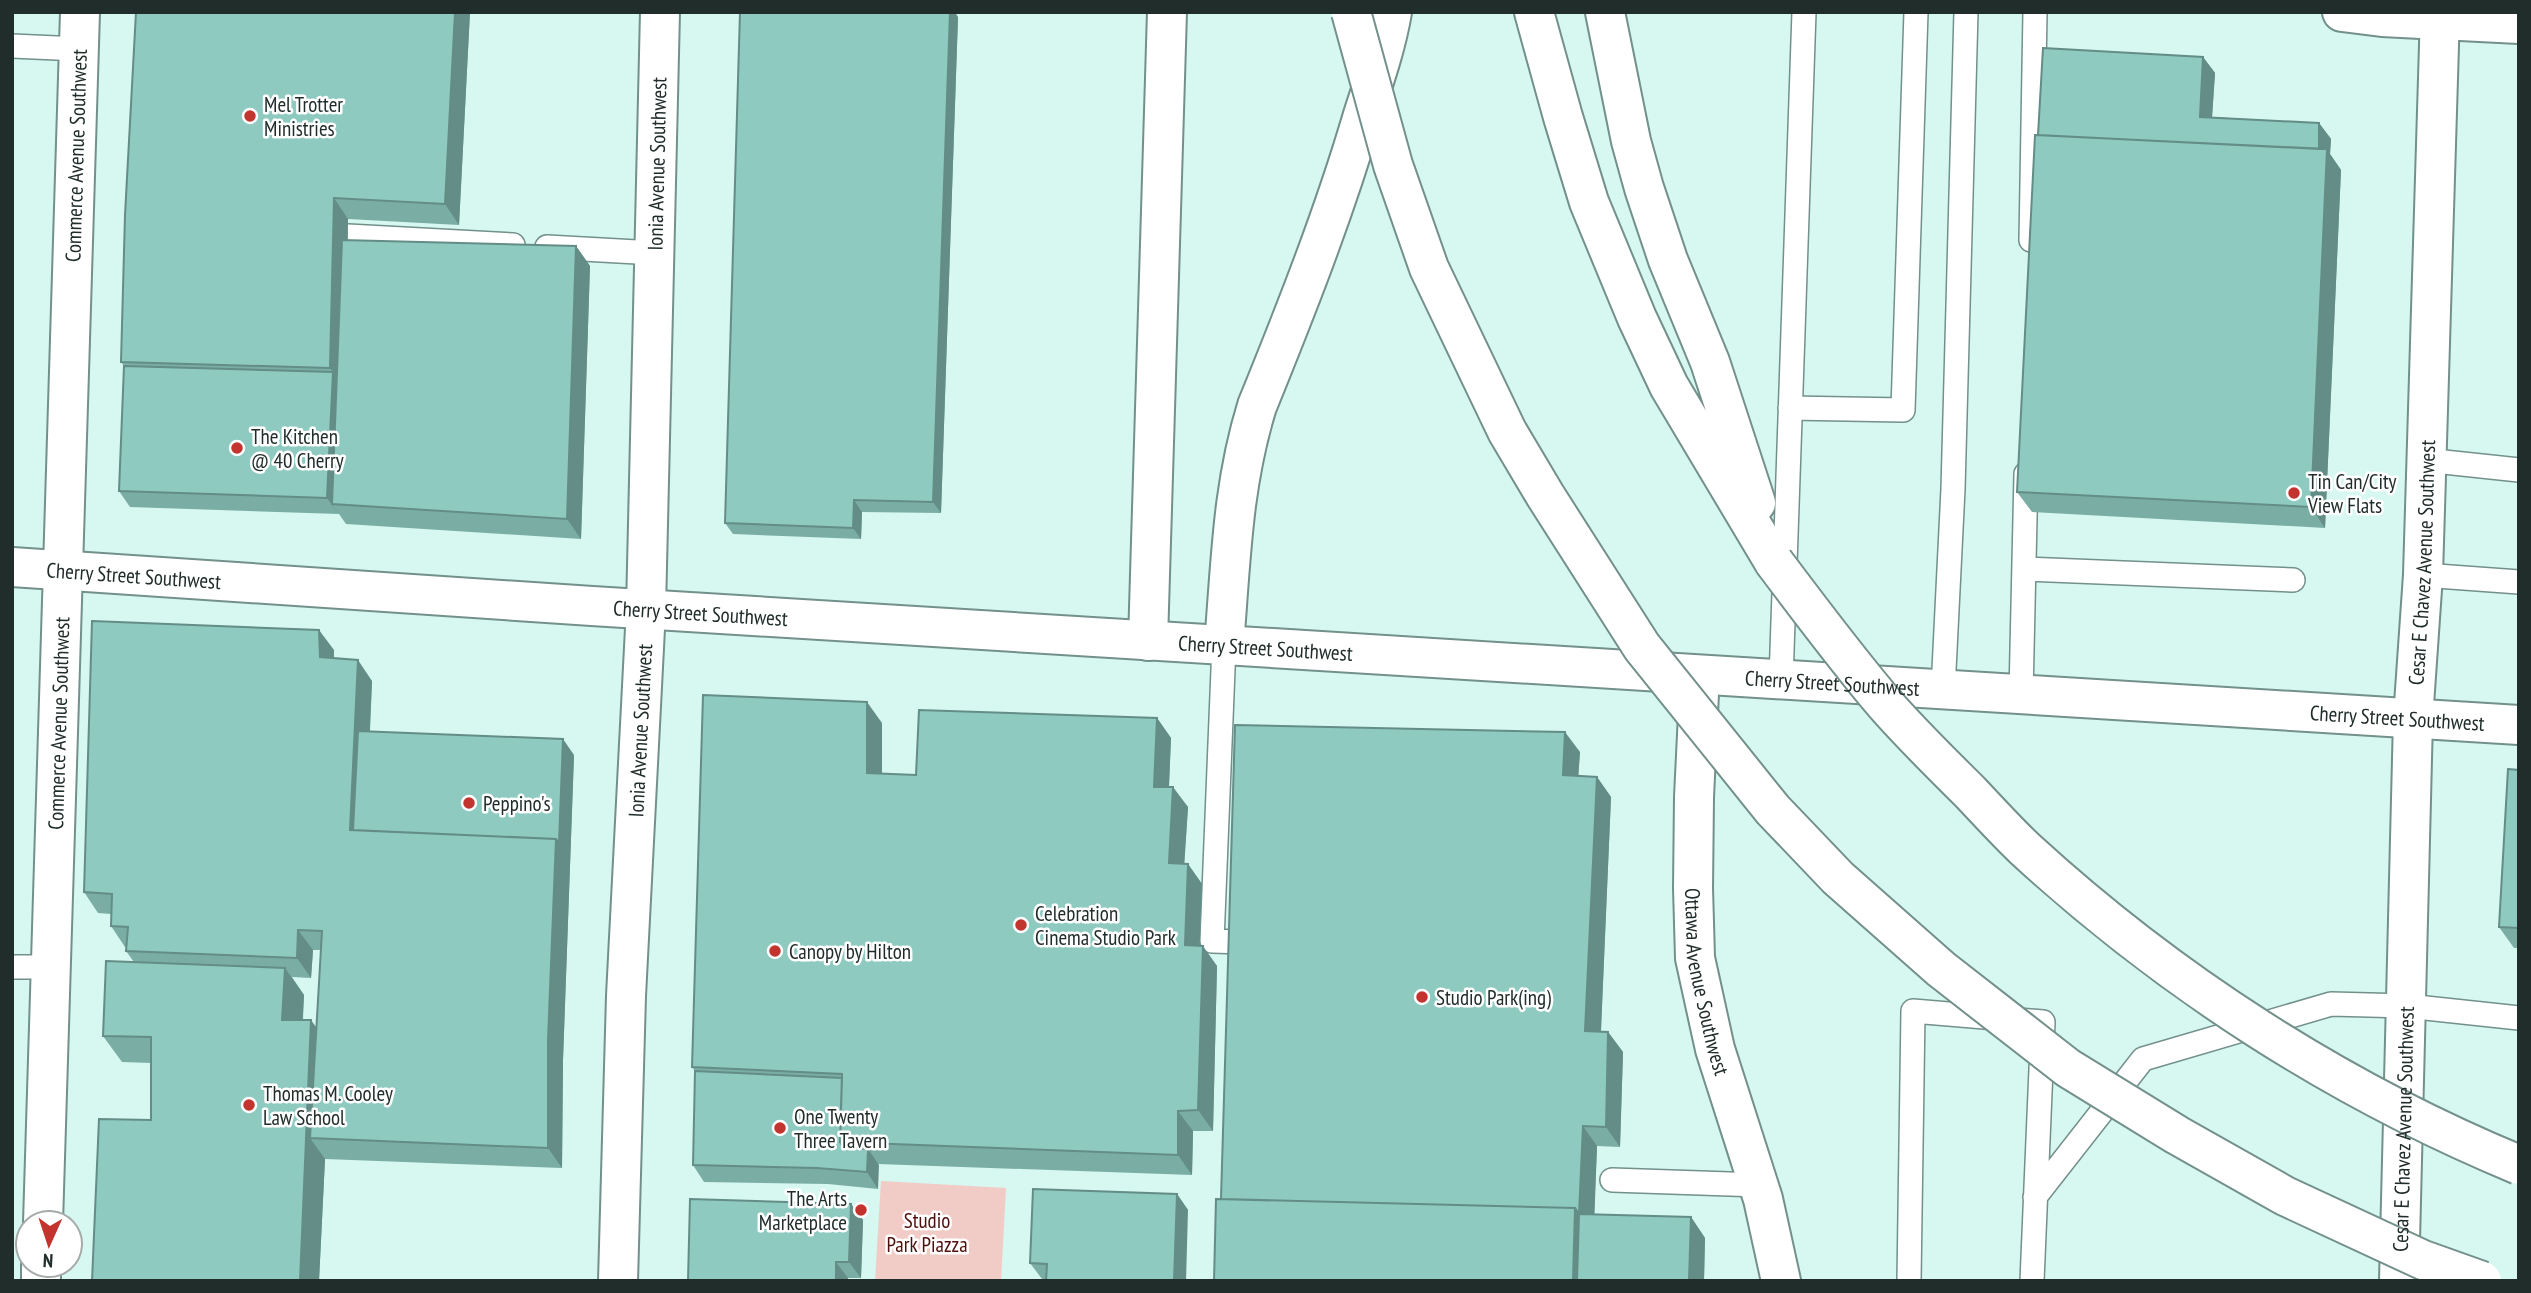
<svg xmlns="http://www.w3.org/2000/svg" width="2531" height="1293" font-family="'PT Sans Narrow',sans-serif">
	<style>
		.green { fill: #f1cbc5 }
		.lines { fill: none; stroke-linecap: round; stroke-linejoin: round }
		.lane-casing { stroke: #73908b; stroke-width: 26 }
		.street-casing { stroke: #73908b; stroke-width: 42 }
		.secondary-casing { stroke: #73908b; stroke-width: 42 }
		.highway-casing { stroke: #73908b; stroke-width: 42 }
		.lane { stroke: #fff; stroke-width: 23 }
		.street { stroke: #fff; stroke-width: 38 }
		.secondary { stroke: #fff; stroke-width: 38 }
		.highway { stroke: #fff; stroke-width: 38 }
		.highway-bridge-casing { stroke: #73908b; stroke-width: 42; stroke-linecap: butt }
		.highway-bridge { stroke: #fff; stroke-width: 38 }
		.wall { fill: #7aaea5; fill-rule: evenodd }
		.shaded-wall { fill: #638d86 }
		.building { fill: #8ecac0; stroke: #638d86; stroke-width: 2 }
		.poi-dot { fill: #c2342d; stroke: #fff; stroke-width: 2.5 }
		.labels { text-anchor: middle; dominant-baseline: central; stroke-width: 5; stroke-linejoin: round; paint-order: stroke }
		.poi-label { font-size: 21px; fill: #212d2b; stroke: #fff; text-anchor: start }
		.street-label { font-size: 21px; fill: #212d2b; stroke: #fff }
		.park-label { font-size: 21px; fill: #4d100c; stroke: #fff }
	</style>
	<rect width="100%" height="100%" fill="#d7f7f1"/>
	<!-- green -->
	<path class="green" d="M881 1181 1006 1188 1001 1281H875Z"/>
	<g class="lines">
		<defs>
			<path id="lane" d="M12 46 79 49
				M348 236 513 245
				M2031 240 2035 12
				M547 247 655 253
				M1790 408 1903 410 1916 12
				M2425 460 2519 470
				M2024 569 2293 580
				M2423 575 2519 582
				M1224 645 1212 941 1243 942
				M1781 680 1804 12
				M1943 690 1953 489 1966 12
				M2021 694 2026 474
				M12 967H50
				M1612 1180 1759 1185
				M2035 1197 2143 1059 2331 1004 2407 1006 2519 1018
				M1909 1281 1913 1011 2043 1022 2032 1281"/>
			<g id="street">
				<path d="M2342 12 2382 17 2519 24"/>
				<path id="s1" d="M1699 693 1694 797 1693 888 1695 958 1715 1049 1763 1199 1781 1281"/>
			</g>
			<g id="secondary">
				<path id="s2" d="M12 567 592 606 2519 725"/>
				<path id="s3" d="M43 1223 80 12"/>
				<path d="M41 1281V1265"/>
				<path id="s4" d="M618 1281 626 996 646 609 660 12"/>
				<path id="s5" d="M2399 1281 2413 719 2423 575 2440 12"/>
			</g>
			<path id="highway" d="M1534 12 1563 117 1589 202 1637 318 1669 386 1774 562
				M1605 12 1631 141 1644 188 1668 260 1710 362 1756 503
				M1148 641 1167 12
				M1224 645C1231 561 1232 487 1257 406 1296 310 1334 214 1363 115 1374 81 1386 47 1392 12"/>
		</defs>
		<!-- lane casing -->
		<use href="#lane" class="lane-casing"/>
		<!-- street casing -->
		<use href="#street" class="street-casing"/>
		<!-- secondary casing -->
		<use href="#secondary" class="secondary-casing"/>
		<!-- highway casing -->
		<use href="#highway" class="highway-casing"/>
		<!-- lane -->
		<use href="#lane" class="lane"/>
		<!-- street -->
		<use href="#street" class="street"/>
		<!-- secondary -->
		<use href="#secondary" class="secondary"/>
		<!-- highway -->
		<use href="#highway" class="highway"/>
		<defs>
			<path id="highway-bridge" d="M1351 12 1393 165 1429 268 1507 431 1545 495 1642 647 1773 810 1838 878 1941 969 2068 1068 2177 1135 2285 1196 2423 1260 2482 1281
				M1774 562C1810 610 1846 658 1885 704 1912 735 1941 763 1970 792 1988 811 2006 831 2025 849 2170 982 2338 1090 2519 1165"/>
		</defs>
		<!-- highway-bridge casing -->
		<use href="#highway-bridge" class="highway-bridge-casing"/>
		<!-- highway-bridge -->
		<use href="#highway-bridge" class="highway-bridge"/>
	</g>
	<!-- wall -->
	<path class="wall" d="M470 12 459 225 348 219V240L576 246 590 266 581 539 346 524 339 514 130 507 119 491 124 366 121 362Z
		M958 17 941 513 862 512 861 539 733 534 725 523Z
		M2203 57 2215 73 2212 117 2319 123 2331 139 2330 154 2341 170 2325 528 2032 512 2017 492 2038 135Z
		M334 650V658L372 681 370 731 574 755 563 1060 562 1168 325 1159 319 1281H92L151 1120V1063L122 1062 103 1036 134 962 126 951 127 947H125L111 926V914L98 913 84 892ZM313 950H321L316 1027 303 1020 304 995 292 977 311 978Z
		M1157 718 1171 738 1169 787 1188 807 1184 864H1188L1202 884 1200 946 1217 966 1213 1131H1193L1192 1175 878 1164V1189L828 1184 704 1182 693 1165 695 1071 692 1067 882 723V774L916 775Z
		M1580 752 1578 776 1597 777 1611 797 1601 1031 1608 1032 1623 1052 1620 1147 1597 1146 1594 1215 1691 1217 1705 1238 1704 1281H1214L1221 1199Z
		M2519 770V948H2514L2499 927Z
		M1177 1194 1188 1210 1046 1280 1042 1279 1030 1263Z
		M851 1204 863 1220 861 1278H848L847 1281H688Z"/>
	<!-- shaded-wall -->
	<path class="shaded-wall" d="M455 12H470L459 225 445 204Z
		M950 12H955L958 17 941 513 933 502Z
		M2203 57 2215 73 2211 133 2200 117Z
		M2319 123 2331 139 2330 154 2341 170 2325 528 2311 507Z
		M334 198 348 219 344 388 332 504 339 514 327 498 333 372 330 368Z
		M576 246 590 266 581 539 567 519Z
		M854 500 862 512 861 539 853 528Z
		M319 630 334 650V677L320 657Z
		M358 660 372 681 365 835 350 830Z
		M867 702 882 723V793L867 773Z
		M1157 718 1171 738 1168 808 1154 787Z
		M1565 732 1580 752 1577 796 1563 775Z
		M563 739 574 755 563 1060 562 1168 548 1148V1040L556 839Z
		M1597 777 1611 797 1600 1052 1585 1031Z
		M1173 787 1188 807 1183 884 1169 863Z
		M1188 864 1202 884 1199 965 1185 945Z
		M298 930 313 950 311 978 297 958Z
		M1203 946 1217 966 1213 1131 1198 1110Z
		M285 968 304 995 301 1046 282 1020Z
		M311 1020 330 1047 310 1138 325 1159 319 1281H300Z
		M1608 1032 1623 1052 1620 1147 1606 1127Z
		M1178 1111 1193 1131 1192 1175 1178 1155Z
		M1583 1126 1597 1146 1592 1281H1573L1575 1208Z
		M868 1149 879 1165 878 1189 867 1172Z
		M1177 1194 1188 1210 1186 1281H1174Z
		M851 1204 863 1220 861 1278 849 1262Z
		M1691 1217 1705 1238 1704 1281H1689Z
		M836 1262 848 1278 847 1281H836Z"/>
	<!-- building -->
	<path class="building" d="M136 12H455L445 204 334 198 330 368 121 362 125 215Z
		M740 12H950L933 502 854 500 853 528 725 523Z
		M2043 48 2203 57 2200 117 2319 123V149L2038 135Z
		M2035 135 2327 149 2311 507 2017 492Z
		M342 240 576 246 567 519 332 504Z
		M124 366 333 372 327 498 119 491Z
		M92 621 319 630 320 657 358 660 350 830 556 839 548 1040V1148L310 1138 322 931 298 930 297 958 126 951 128 927 111 926 112 894 84 892Z
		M703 695 867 702V773L916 775 919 710 1157 718 1154 787H1173L1169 863 1188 864 1185 945 1203 946 1198 1110 1178 1111V1155L840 1142 842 1074 692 1067Z
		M1235 725 1565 732 1563 775 1597 777 1585 1031 1608 1032 1606 1127 1583 1126 1579 1214 1575 1208 1221 1199Z
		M358 731 563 739 559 843 556 839 353 830Z
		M2508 769 2519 770V928L2499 927Z
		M106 961 285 968 282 1020H311L300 1281H92L99 1119 151 1120V1037L103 1036Z
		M695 1071 842 1078 840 1142 843 1147 868 1149 867 1172 817 1168 693 1165Z
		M1033 1189 1177 1194 1174 1281H1046L1047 1264 1030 1263Z
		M690 1199 851 1204 849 1262H836V1281H688Z
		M1216 1199 1575 1208 1573 1281H1214Z
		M1579 1214 1691 1217 1689 1281H1577Z"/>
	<!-- markers -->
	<g class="poi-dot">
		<circle cx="250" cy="116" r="7"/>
		<circle cx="237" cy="448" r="7"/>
		<circle cx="2294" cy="493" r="7"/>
		<circle cx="469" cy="803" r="7"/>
		<circle cx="1021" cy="925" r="7"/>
		<circle cx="775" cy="951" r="7"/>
		<circle cx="1422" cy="997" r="7"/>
		<circle cx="249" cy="1105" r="7"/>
		<circle cx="780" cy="1128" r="7"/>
		<circle cx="861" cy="1210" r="7"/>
	</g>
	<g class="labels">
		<!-- poi labels -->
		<g class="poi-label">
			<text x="264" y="104">Mel Trotter<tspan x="264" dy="24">Ministries</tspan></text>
			<text x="251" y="436">The Kitchen<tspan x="251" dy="24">@ 40 Cherry</tspan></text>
			<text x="2308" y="481">Tin Can/City<tspan x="2308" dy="24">View Flats</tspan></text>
			<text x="483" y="803">Peppino's</text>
			<text x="1035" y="913">Celebration<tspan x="1035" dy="24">Cinema Studio Park</tspan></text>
			<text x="789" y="951">Canopy by Hilton</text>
			<text x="1436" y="997">Studio Park(ing)</text>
			<text x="263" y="1093">Thomas M. Cooley<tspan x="263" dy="24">Law School</tspan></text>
			<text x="794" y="1116">One Twenty<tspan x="794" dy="24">Three Tavern</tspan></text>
			<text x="847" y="1198" text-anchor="end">The Arts<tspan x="847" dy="24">Marketplace</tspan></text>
		</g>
		<!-- street labels -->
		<g class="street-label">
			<text stroke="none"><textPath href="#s3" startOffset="1068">Commerce Avenue Southwest</textPath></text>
			<text stroke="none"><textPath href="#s4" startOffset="1118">Ionia Avenue Southwest</textPath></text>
			<text stroke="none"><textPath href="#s5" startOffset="719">Cesar E Chavez Avenue Southwest</textPath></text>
			<text stroke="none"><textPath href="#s2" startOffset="122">Cherry Street Southwest</textPath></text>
			<text stroke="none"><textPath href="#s2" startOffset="690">Cherry Street Southwest</textPath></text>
			<text stroke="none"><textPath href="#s2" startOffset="1256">Cherry Street Southwest</textPath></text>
			<text stroke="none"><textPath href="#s2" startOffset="1824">Cherry Street Southwest</textPath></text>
			<text stroke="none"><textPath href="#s2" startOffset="2390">Cherry Street Southwest</textPath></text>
			<text stroke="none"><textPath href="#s3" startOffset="500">Commerce Avenue Southwest</textPath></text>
			<text stroke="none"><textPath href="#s4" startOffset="551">Ionia Avenue Southwest</textPath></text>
			<text stroke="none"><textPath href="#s1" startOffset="290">Ottawa Avenue Southwest</textPath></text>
			<text stroke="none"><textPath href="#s5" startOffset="152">Cesar E Chavez Avenue Southwest</textPath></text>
		</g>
		<!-- park labels -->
		<g class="park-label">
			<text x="927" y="1220">Studio<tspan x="927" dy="24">Park Piazza</tspan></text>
		</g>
	</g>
	<!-- border -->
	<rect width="2531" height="1293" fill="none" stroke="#212d2b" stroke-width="28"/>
	<!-- north arrow -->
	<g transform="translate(49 1244) rotate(183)"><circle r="33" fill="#ffffff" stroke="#a6abaa" stroke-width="2"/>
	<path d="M0-5L12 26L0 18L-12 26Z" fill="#c2342d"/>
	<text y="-10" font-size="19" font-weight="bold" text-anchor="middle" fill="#212d2b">N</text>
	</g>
</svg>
